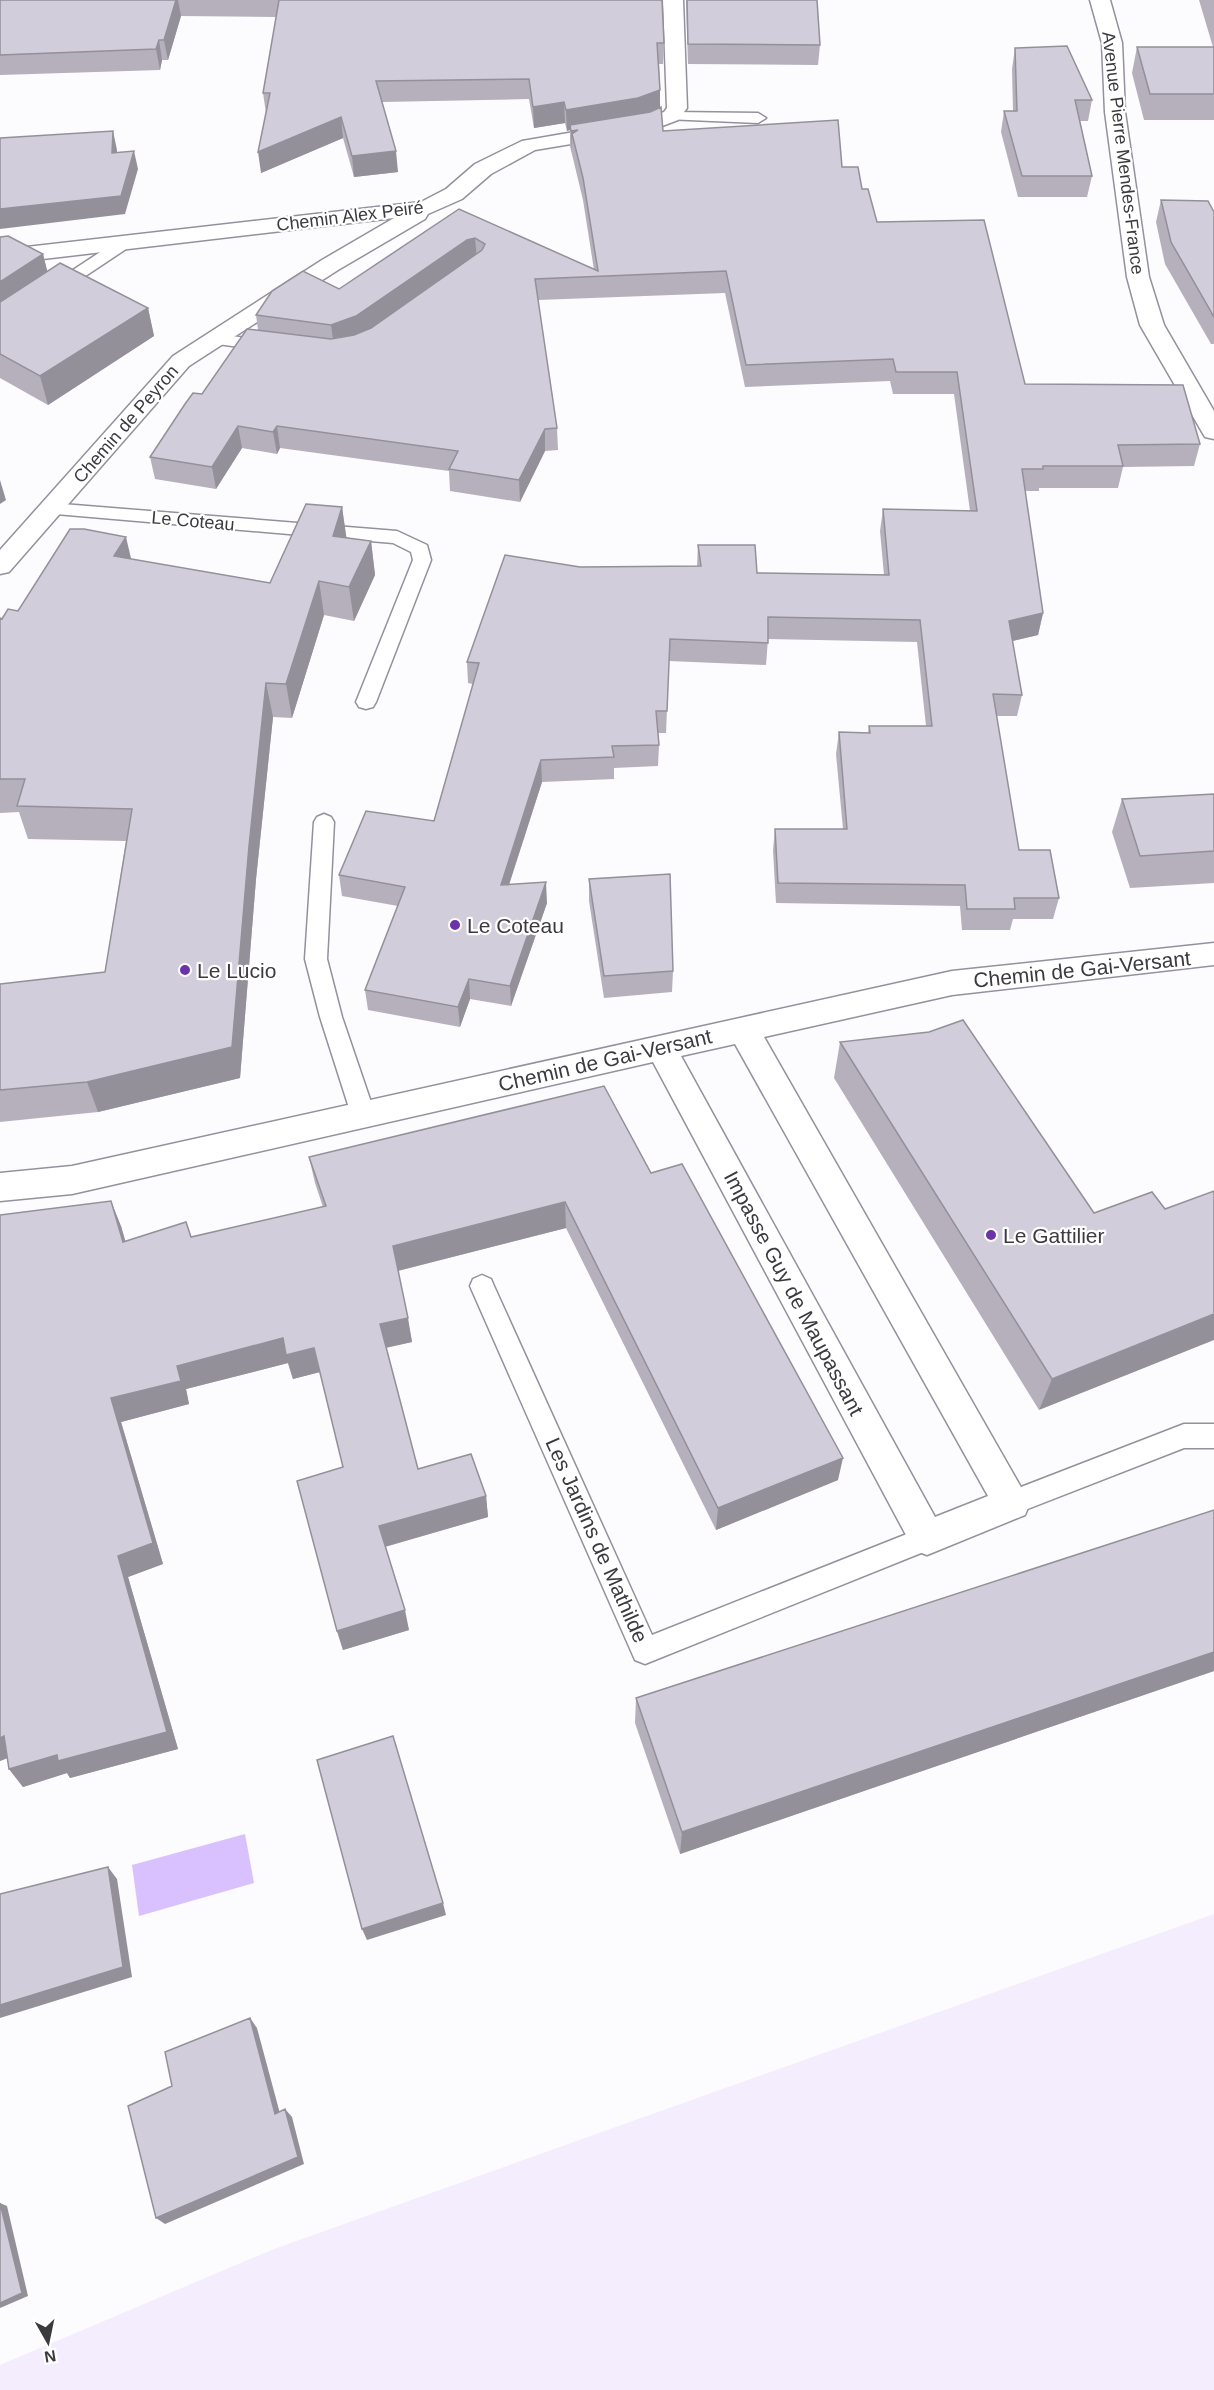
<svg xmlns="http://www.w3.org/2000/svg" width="1214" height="2390" font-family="Helvetica,sans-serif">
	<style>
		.built { fill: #f3edfe }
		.water { fill: #d9c1ff }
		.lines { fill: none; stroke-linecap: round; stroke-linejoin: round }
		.lane-casing { stroke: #95909d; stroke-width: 3 }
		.street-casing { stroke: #95909d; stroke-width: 3 }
		.lane { fill: #fff; fill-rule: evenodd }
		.street { fill: #fff; fill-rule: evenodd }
		.wall { fill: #b5b0bc }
		.shaded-wall { fill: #939099 }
		.building { fill: #d2cddb; stroke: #939099; stroke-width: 1.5 }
		.poi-dot { fill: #6c32a8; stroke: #fff; stroke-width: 2 }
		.labels { text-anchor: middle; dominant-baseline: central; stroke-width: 4.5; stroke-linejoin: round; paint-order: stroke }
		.far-street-label { font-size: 18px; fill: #3c3a3f; stroke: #fff }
		.poi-label { font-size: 21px; fill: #3c3a3f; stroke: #fff; text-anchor: start }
		.street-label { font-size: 21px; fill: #3c3a3f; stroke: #fff }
	</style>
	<rect width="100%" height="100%" fill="#fcfbfd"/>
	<!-- built -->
	<path class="built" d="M1214 1914V2390H0V2365L274 2249Z"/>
	<!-- water -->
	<path class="water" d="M245 1834 254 1883 139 1916 132 1865Z"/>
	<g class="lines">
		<defs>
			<path id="lane" d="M671 112 758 113 766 118 758 123 666 119 664 116 666 113Z
				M126 237 132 239 134 242 132 245 6 329 0 330V318L120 239Z
				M216 334 270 341 276 342 278 346 276 350 270 351 210 343 208 339 210 335Z
				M50 503 397 531 427 545 431 560 376 702 373 707 366 709 359 707 356 702 413 560 411 552 393 543 44 513 41 509 44 505Z
				M324 814 331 817 334 822 327 959 342 1017 375 1114 371 1121 363 1123 355 1121 351 1114 320 1017 305 959 314 822 317 817Z
				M482 1275 491 1279 494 1286 652 1635 927 1526 936 1529 940 1538 936 1547 645 1664 635 1660 470 1286 473 1279Z
				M1184 1424H1214V1448H1184L1012 1515 1003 1512 999 1503 1003 1494Z"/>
			<path id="street" d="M663 0H683L687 108 678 120 649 131 535 150 491 174 462 199 428 214 425 219 338 270 189 366 9 572 0 574V550L173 356 322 260 394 218 0 264V250L421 202 446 189 475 164 522 141 638 121 664 112 667 108Z
				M1090 0H1110L1122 43 1125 112 1149 277 1164 325 1214 411V439L1205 437 1202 432 1140 325 1127 277 1105 112 1102 43Z
				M1214 943V965L952 995 764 1037 1030 1503 1025 1515 927 1555 914 1550 653 1062 72 1194 0 1201V1173L72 1166 952 971ZM735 1044 988 1496 935 1517 681 1056Z"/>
		</defs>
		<!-- lane casing -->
		<use href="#lane" class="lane-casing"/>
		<!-- street casing -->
		<use href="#street" class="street-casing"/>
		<!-- lane -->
		<use href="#lane" class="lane"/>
		<!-- street -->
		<use href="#street" class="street"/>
	</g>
	<!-- wall -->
	<path class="wall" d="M0 0H662L664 43 663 64H659L660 90V108L663 131 842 167 862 189 877 222 1025 384 1200 444 1194 466 1123 467 1118 488H1039V491H1025L1043 613 1038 635 1012 641 1022 695 1017 716H996L1019 850 1059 898 1053 919H1013L1010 930H962L960 906 776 903 773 850 775 829H843L836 754 839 732 868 733 869 726H926L917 642 768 639 766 665 669 661 666 733H658L659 745 658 766 614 768V779L542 782 509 885 547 903 511 1006 470 999 460 1027 368 1010 365 990 398 906 342 896 339 875 434 821 473 684 468 683 467 662 580 567 697 566 698 545 757 573 884 575 880 531 883 509 970 511 954 394H893L890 381 745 387 725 293 538 300 557 428 558 450 545 451 520 502 450 491 449 471 280 448 277 454 242 448 216 489 155 479 150 457 202 394 258 330 256 315 339 289 459 209 594 270 583 200 570 146V130L567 131 565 123 534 128 529 99 382 102 398 172 354 177 343 138 261 173 266 113 263 93 276 17 181 16 168 60H162L160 70 0 75Z
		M686 0H817L820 45 818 65 688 64Z
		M1199 0H1214V120H1144L1132 73 1137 47H1213Z
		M1015 48 1092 100 1088 121H1080L1092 176 1087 197H1018L1001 132 1004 111H1013L1012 69Z
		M1161 200 1214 212V344H1211L1165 264 1156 222Z
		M0 237 43 254 47 271 148 308 154 336 48 405 0 378Z
		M342 507 346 538 371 541 375 575 354 621 324 615 292 718 273 717 256 879 240 1078 98 1112 0 1122V984L105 972 126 841 28 839 19 812 0 813V618L2 619 131 559 270 583Z
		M1214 794V883L1130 888 1112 832 1122 799Z
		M589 879 673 971 672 992 604 998 589 901Z
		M840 1042 1094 1213 1165 1209 1039 1410 834 1078Z
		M309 1157 651 1173 838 1480 716 1530 566 1228 398 1271 412 1342 386 1348 418 1469 486 1496 488 1517 385 1547 409 1630 343 1650 337 1631 343 1467 320 1372 293 1379 288 1363 186 1389 189 1404 121 1422 163 1564 128 1577 178 1749 70 1778 67 1773 23 1787 9 1769 7 1758 0 1761V1215L121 1226 125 1242 191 1237 323 1207 315 1183Z
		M1214 1510V1671L680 1854 635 1723 636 1698Z"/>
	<!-- shaded-wall -->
	<path class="shaded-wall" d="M176 0H178L181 16 168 60 164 40Z
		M159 40 162 60 160 70 156 49Z
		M660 90V111L570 125V130L567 131 566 110Z
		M564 102 565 123 534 128 533 107Z
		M341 117 343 138 261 173 258 152Z
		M578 130 572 134V153L571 131Z
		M113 131 117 150 116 171 112 153Z
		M134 151 138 169 125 214 0 229V209Z
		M396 151 398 172 354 177 352 156Z
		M475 238 477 260 359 338 334 347 331 325 467 240Z
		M43 254 50 282 0 315V282Z
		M148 308 154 336 48 405 40 376Z
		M238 426 242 448 216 489 212 467Z
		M277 426 280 448 277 454 273 432Z
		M545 429V451L520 502 519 480Z
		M0 480 6 500 0 504Z
		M342 507 347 541 333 536Z
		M126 537 134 571 114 556Z
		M371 541 375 575 354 621 349 587Z
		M319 581 324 615 292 718 286 684Z
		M1043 613 1038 635 1004 643 1009 621Z
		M266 683 273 717 256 879 240 1078 98 1112 87 1082Z
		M541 760 542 782 502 906 501 885Z
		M546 882 547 903 511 1006 510 986Z
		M469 979 470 999 460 1027 458 1007Z
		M111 1201 121 1226 133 1267 123 1242Z
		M565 1202 566 1228 397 1271 393 1246Z
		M1214 1314V1340L1039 1410 1052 1379Z
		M408 1318 412 1342 384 1348 380 1324Z
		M283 1338 314 1348 320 1372 293 1379 288 1363 186 1389 189 1404 121 1422 163 1564 128 1577 178 1749 70 1778 67 1773 23 1787 9 1769 118 1556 111 1398 177 1366Z
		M843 1458 838 1480 716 1530 718 1508Z
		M486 1496 488 1517 384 1547 379 1526Z
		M405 1610 409 1630 343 1650 337 1631Z
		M1214 1652V1671L680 1854 682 1832Z
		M4 1736 18 1754 0 1761V1738Z
		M108 1867 117 1879 132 1977 0 2018V2005Z
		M443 1903 446 1915 367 1940 362 1929Z
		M250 2018 257 2028 282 2121 275 2114Z
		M285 2109 292 2117 304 2164 165 2224 156 2218Z
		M0 2203 7 2206 28 2296 0 2308Z"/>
	<!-- building -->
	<path class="building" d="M0 0H176L164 40H159L156 49 0 55Z
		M279 0H662L664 43H657L660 90 638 98 566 110 564 102 533 107 529 79 376 81 396 151 352 156 341 117 258 152 270 93H263Z
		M687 0H817L820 45 688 44Z
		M1067 46 1092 100H1075L1092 176H1022L1004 111H1017L1015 48Z
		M1137 47H1214V94H1150Z
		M661 107 663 131 838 120 842 167H858L862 189H868L877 222 984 220 1025 384 1183 385 1200 444 1118 445 1123 466H1043V469H1022L1043 613 1009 621 1022 695 993 694 1019 850H1050L1059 898H1014L1015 909H967L965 885 778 883 775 829H847L839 732 870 733 869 726H932L920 620 768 617V643L670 639 667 711H656L659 745 612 746 614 757 541 760 501 885 546 882 510 986 469 979 458 1007 365 990 405 887 339 875 366 811 434 821 479 663 467 662 505 555 580 567 701 566 698 545H755L757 573 889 575 883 509 977 511 957 372H896L893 359 746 365 726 271 535 279 557 428 545 429 519 480 449 469 458 451 277 426 273 432 238 426 212 467 150 457 185 404 193 393 202 394 247 329 331 339 354 335 371 328 482 250 485 244 475 238 467 240 356 316 331 325 256 315 272 291 303 271 339 289 459 209 598 271 583 178 572 134 578 130 571 131 570 125 650 112Z
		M113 131 112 153 134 151 121 196 0 209V138Z
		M1161 200 1208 201 1214 212V317L1171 242Z
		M8 236 43 254 0 282V237Z
		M60 263 148 308 40 376 0 354V302Z
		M306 504 342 507 333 536 371 541 349 587 319 581 286 684 266 683 249 846 232 1047 87 1082 0 1090V984L105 972 132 809 17 806 25 779H0V618L2 619 8 609 18 611 70 529H84L126 537 114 556 270 583Z
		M1214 794V851L1140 856 1122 799Z
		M670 874 673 971 604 976 589 879Z
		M963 1020 1094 1213 1152 1192 1165 1209 1214 1191V1314L1052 1379 840 1042 929 1032Z
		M604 1086 651 1173 682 1164 843 1458 718 1508 565 1202 393 1246 408 1318 380 1324 418 1469 471 1454 486 1496 379 1526 405 1610 337 1631 297 1481 343 1467 314 1348 286 1355 283 1338 177 1366 181 1381 111 1398 153 1543 118 1556 167 1732 58 1761 57 1755 9 1769 4 1736 0 1738V1215L111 1201 123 1242 186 1222 191 1237 326 1206 309 1157Z
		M1214 1510V1652L682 1832 636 1698Z
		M393 1736 443 1903 362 1929 317 1760Z
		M108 1867 123 1967 0 2005V1894Z
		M250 2018 275 2114 285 2109 298 2157 156 2218 128 2106 172 2086 165 2052Z
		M0 2203 22 2293 0 2303Z"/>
	<!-- markers -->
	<g class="poi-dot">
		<circle cx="455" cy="925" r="6"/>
		<circle cx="185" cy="970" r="6"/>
		<circle cx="991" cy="1235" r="6"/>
	</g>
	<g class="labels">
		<!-- far-street labels -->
		<g class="far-street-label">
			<text transform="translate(1123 153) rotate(83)">Avenue Pierre Mendes-France</text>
			<text transform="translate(350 216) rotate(-7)">Chemin Alex Peiré</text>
			<text transform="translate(126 424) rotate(-49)">Chemin de Peyron</text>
			<text transform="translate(193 521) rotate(5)">Le Coteau</text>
		</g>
		<!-- poi labels -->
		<g class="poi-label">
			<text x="467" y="925">Le Coteau</text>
			<text x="197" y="970">Le Lucio</text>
			<text x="1003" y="1235">Le Gattilier</text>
		</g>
		<!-- street labels -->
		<g class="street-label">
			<text transform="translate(1082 969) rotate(-6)">Chemin de Gai-Versant</text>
			<text transform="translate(605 1060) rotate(-13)">Chemin de Gai-Versant</text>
			<text transform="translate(794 1293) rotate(62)">Impasse Guy de Maupassant</text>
			<text transform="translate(597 1540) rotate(66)">Les Jardins de Mathilde</text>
		</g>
	</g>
	<!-- north arrow -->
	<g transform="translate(48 2342) rotate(171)" stroke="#ffffff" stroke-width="4.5" paint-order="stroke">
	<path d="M0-4.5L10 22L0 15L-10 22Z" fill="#3c3a3f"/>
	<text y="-9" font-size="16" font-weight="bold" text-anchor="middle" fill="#3c3a3f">N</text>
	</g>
</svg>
